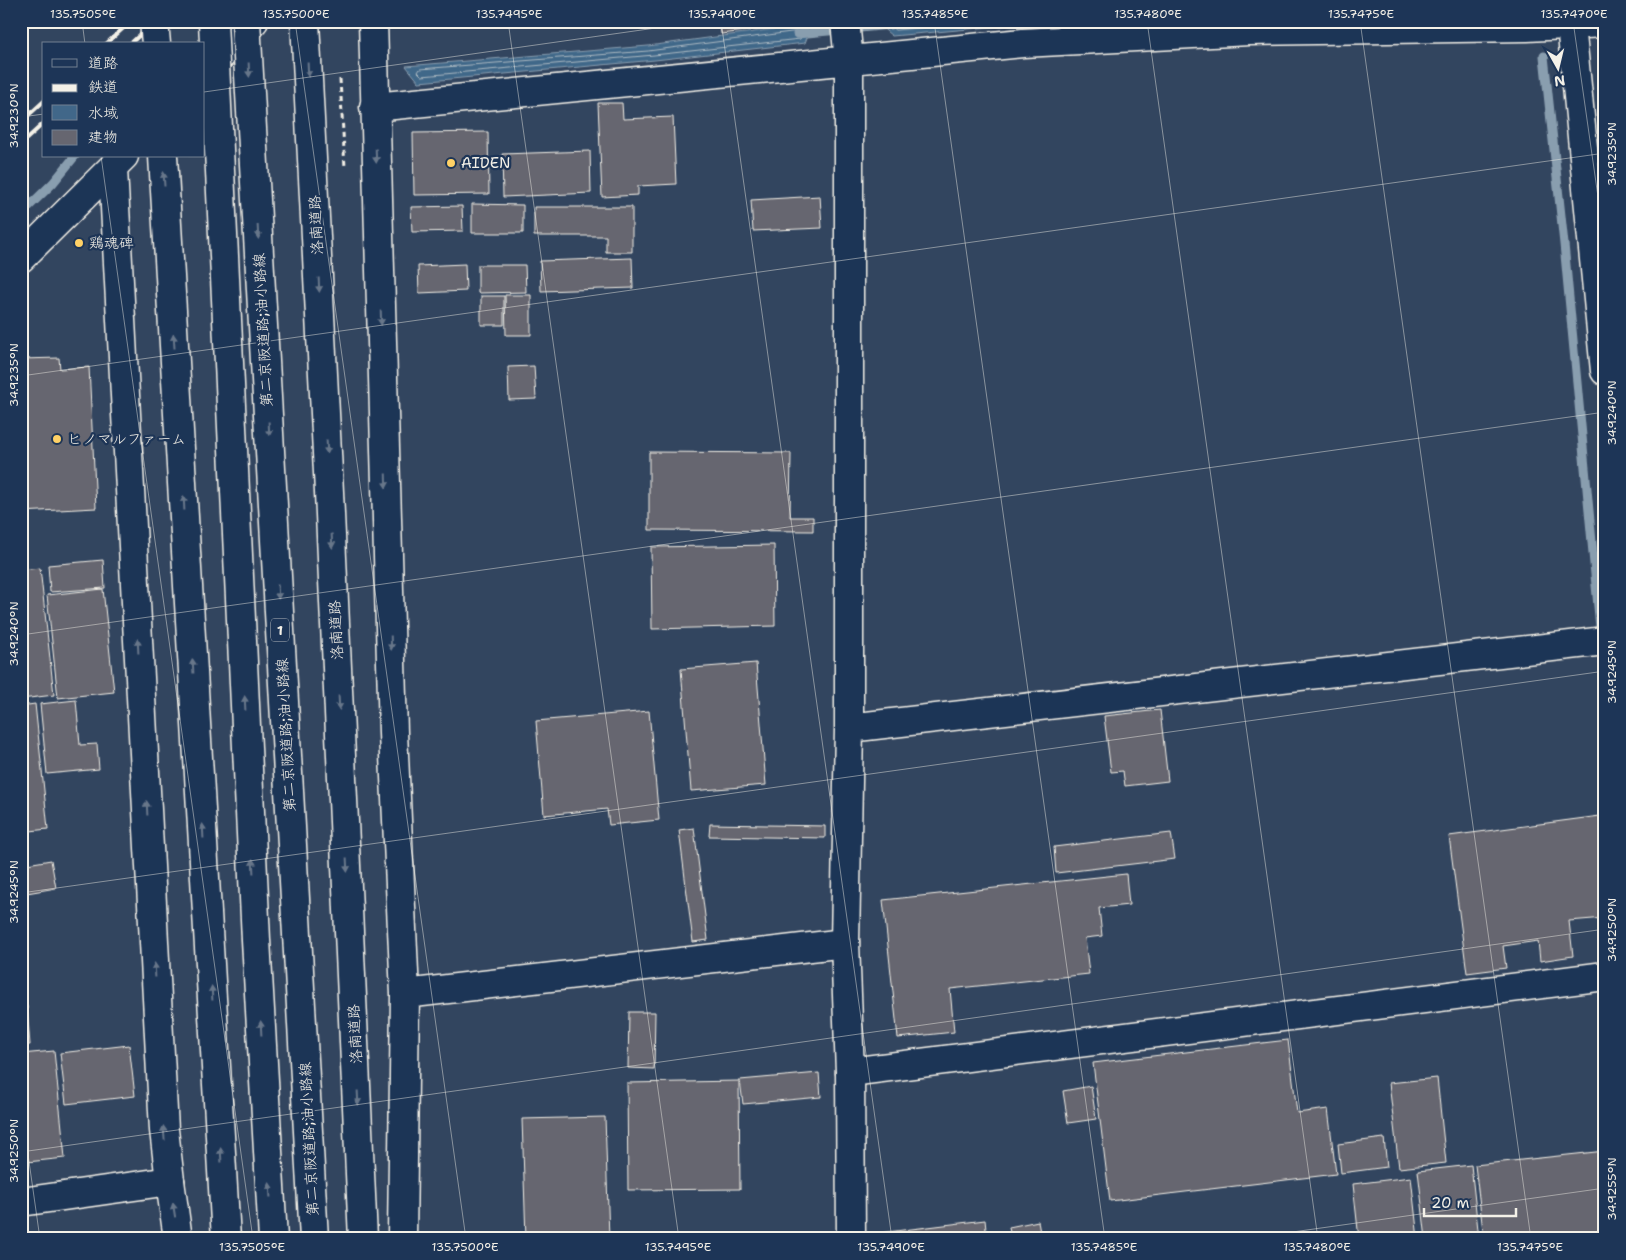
<svg xmlns="http://www.w3.org/2000/svg" width="1626" height="1260" font-family="'Shantell Sans','Klee One',sans-serif">
	<style>
		.built { fill: #33445e; fill-rule: evenodd }
		.water { fill: #416789; stroke: #899eaf }
		.lines { fill: none; stroke-linecap: round; stroke-linejoin: round }
		.shore { stroke: #acbac2; stroke-width: 1 }
		.stream { stroke: #899eaf; stroke-width: 9 }
		.building { fill: #666670; stroke: #f4f1e8 }
		.street-casing { stroke: #f4f1e8; stroke-width: 31 }
		.secondary-casing { stroke: #f4f1e8; stroke-width: 31 }
		.highway-casing { stroke: #f4f1e8; stroke-width: 31 }
		.path { stroke: #f4f1e8; stroke-width: 3; stroke-dasharray: 5 4; stroke-linecap: butt }
		.street { stroke: #1d3557; stroke-width: 28 }
		.secondary { stroke: #1d3557; stroke-width: 28 }
		.highway { stroke: #1d3557; stroke-width: 28 }
		.rail { stroke: #f4f1e8; stroke-width: 4 }
		.highway-bridge-casing { stroke: #f4f1e8; stroke-width: 31; stroke-linecap: butt }
		.highway-bridge { stroke: #1d3557; stroke-width: 28 }
		.oneway { fill: #68778a }
		.ticks { fill: none; stroke: #f4f1e8; stroke-width: 1; stroke-opacity: 0.45 }
		.poi-dot { fill: #ffd166; stroke: #1d3557; stroke-width: 2 }
		.labels { text-anchor: middle; dominant-baseline: central; stroke-width: 4.5; stroke-linejoin: round; paint-order: stroke }
		.shield { fill: #1d3557; stroke: #b4b9bc; stroke-width: 1 }
		.shield-label { font-size: 14px; font-weight: bold; fill: #f4f1e8 }
		.poi-label { font-size: 15px; fill: #f4f1e8; stroke: #1d3557; text-anchor: start }
		.street-label { font-size: 15px; fill: #f4f1e8; stroke: #1d3557 }
		.neatline { fill: none; stroke: #f4f1e8; stroke-width: 2 }
		.ticks-label { font-size: 12px; text-anchor: middle; fill: #f4f1e8 }
	</style>
	<rect width="100%" height="100%" fill="#1d3557"/>
	<filter id="ink" filterUnits="userSpaceOnUse"><feTurbulence type="fractalNoise" baseFrequency=".02" numOctaves="2"/><feDisplacementMap in="SourceGraphic" scale="10" xChannelSelector="R" yChannelSelector="G"/><feConvolveMatrix kernelMatrix="1 2 1 2 8 2 1 2 1" color-interpolation-filters="sRGB"/></filter>
	<g filter="url(#ink)">
		<!-- built -->
		<path class="built" d="M21 21H1605V1239H21ZM44 44H204V156H44Z"/>
		<!-- water -->
		<path class="water" d="M874 21H1057L892 36Z
			M812 24 805 43 655 60 419 82 406 66 648 46Z"/>
		<g class="lines">
			<!-- shore -->
			<path class="shore" d="M882 21 895 30 1000 21
				M801 31 803 33 800 39 654 55 422 76 418 72 420 69 648 51Z"/>
			<!-- stream -->
			<path class="stream" d="M797 34 891 25
				M1544 56 1564 244 1605 681
				M21 214 53 183 75 156"/>
		</g>
		<!-- building -->
		<path class="building" d="M719 21H744L745 31 721 34Z
			M598 103H622L623 119 673 117 676 184 638 186V195L602 197Z
			M488 132 489 194 414 195 413 133Z
			M590 151 591 193 503 197 502 154Z
			M1598 182H1605V206H1600Z
			M820 196 822 228 753 231 751 200Z
			M472 204 523 205V233H472Z
			M462 206 463 231 412 232 411 207Z
			M534 207H632V252H606V236H534Z
			M632 258 633 288 541 291 540 261Z
			M465 264 466 291 419 293 418 266Z
			M478 265H525L526 292 478 293Z
			M505 295H531V335H506Z
			M481 296H504V325H481Z
			M59 358 60 369 89 367 96 508 21 512V359Z
			M534 366 536 399 509 400 508 367Z
			M649 452 791 453 790 517H813V531L649 530Z
			M774 545 775 626 652 629 651 547Z
			M103 560 105 588 50 592 48 565Z
			M40 568 54 695 21 699V570Z
			M103 589 114 692 58 698 47 595Z
			M756 663 766 785 691 791 681 669Z
			M76 700 80 745 97 744 99 769 47 774 40 704Z
			M35 704 48 829 21 832V706Z
			M1160 710 1168 781 1125 786 1123 771 1111 772 1104 716Z
			M649 711 659 820 609 825 607 809 544 815 536 721Z
			M1600 816 1605 857V918L1569 921 1573 956 1540 961 1538 941 1503 946 1506 968 1467 973 1449 836Z
			M710 824 825 826V838L709 836Z
			M694 828 708 940 693 942 679 830Z
			M1171 833 1175 859 1056 873 1054 847Z
			M51 860 56 888 21 894V865Z
			M1126 874 1129 905 1099 908 1102 936 1085 938 1089 974 950 989 954 1032 898 1038 883 900Z
			M21 1006H27L30 1045H21Z
			M629 1012H655L654 1069 628 1068Z
			M1288 1040 1297 1113 1328 1109 1336 1174 1110 1201 1093 1063Z
			M129 1045 135 1096 66 1104 60 1053Z
			M54 1051 65 1158 27 1162 21 1113V1054Z
			M819 1073 821 1097 743 1104 740 1080Z
			M1437 1078 1446 1163 1399 1168 1389 1083Z
			M739 1081 740 1189 628 1190 627 1083Z
			M1091 1086 1096 1119 1068 1123 1063 1091Z
			M605 1117 609 1239H526L522 1119Z
			M1384 1138 1387 1167 1341 1173 1338 1144Z
			M1605 1151V1239H1484L1475 1165Z
			M1471 1165 1479 1239H1426L1418 1171Z
			M1411 1177 1418 1239H1359L1353 1184Z
			M985 1220 987 1239H879V1233Z
			M1038 1221 1041 1239H1011L1009 1227Z
			M47 1236 48 1239H31Z"/>
		<g class="lines">
			<defs>
				<path id="street" d="M373 21 393 733 405 994 402 1239
					M1571 25 1605 371
					M113 169 164 1130 170 1181
					M405 994 845 943
					M850 1072 1605 976"/>
				<path id="secondary" d="M845 21 849 61V728L845 943 850 1072 851 1239
					M204 73 254 21
					M374 107 1023 43 1249 31 1527 27 1605 23
					M21 258 124 156
					M849 728 1605 641
					M21 1202 170 1181"/>
				<path id="highway" d="M305 21 329 492 363 1239
					M163 156 226 1239
					M170 1181 178 1239"/>
			</defs>
			<!-- street casing -->
			<use href="#street" class="street-casing"/>
			<!-- secondary casing -->
			<use href="#secondary" class="secondary-casing"/>
			<!-- highway casing -->
			<use href="#highway" class="highway-casing"/>
			<!-- path -->
			<path class="path" d="M340 79 345 168"/>
			<!-- street -->
			<use href="#street" class="street"/>
			<!-- secondary -->
			<use href="#secondary" class="secondary"/>
			<!-- highway -->
			<use href="#highway" class="highway"/>
			<!-- rail -->
			<path class="rail" d="M106 44 131 21
				M130 44 155 21
				M21 122 44 101
				M21 144 44 123"/>
			<defs>
				<path id="highway-bridge" d="M154 21 156 44
					M213 21 256 940 273 1239
					M246 21 314 1239"/>
			</defs>
			<!-- highway-bridge casing -->
			<use href="#highway-bridge" class="highway-bridge-casing"/>
			<!-- highway-bridge -->
			<use href="#highway-bridge" class="highway-bridge"/>
		</g>
		<!-- one-way arrows -->
		<defs><path id="oneway-solid" d="M-6-.8H1V-3.2L6.5 0L1 3.2V.8H-6Z" transform="scale(1.25)"/></defs>
		<g class="oneway">
			<use href="#oneway-solid" transform="translate(249 70) rotate(87)"/>
			<use href="#oneway-solid" transform="translate(308 70) rotate(87)"/>
			<use href="#oneway-solid" transform="translate(376 156) rotate(88)"/>
			<use href="#oneway-solid" transform="translate(164 179) rotate(-94)"/>
			<use href="#oneway-solid" transform="translate(258 232) rotate(87)"/>
			<use href="#oneway-solid" transform="translate(319 285) rotate(87)"/>
			<use href="#oneway-solid" transform="translate(381 318) rotate(88)"/>
			<use href="#oneway-solid" transform="translate(174 341) rotate(-94)"/>
			<use href="#oneway-solid" transform="translate(269 429) rotate(87)"/>
			<use href="#oneway-solid" transform="translate(327 447) rotate(87)"/>
			<use href="#oneway-solid" transform="translate(386 481) rotate(88)"/>
			<use href="#oneway-solid" transform="translate(184 503) rotate(-93)"/>
			<use href="#oneway-solid" transform="translate(332 541) rotate(87)"/>
			<use href="#oneway-solid" transform="translate(278 592) rotate(87)"/>
			<use href="#oneway-solid" transform="translate(391 643) rotate(88)"/>
			<use href="#oneway-solid" transform="translate(138 646) rotate(-93)"/>
			<use href="#oneway-solid" transform="translate(193 666) rotate(-93)"/>
			<use href="#oneway-solid" transform="translate(245 703) rotate(-93)"/>
			<use href="#oneway-solid" transform="translate(339 703) rotate(87)"/>
			<use href="#oneway-solid" transform="translate(147 808) rotate(-93)"/>
			<use href="#oneway-solid" transform="translate(203 831) rotate(-93)"/>
			<use href="#oneway-solid" transform="translate(347 865) rotate(87)"/>
			<use href="#oneway-solid" transform="translate(253 866) rotate(-93)"/>
			<use href="#oneway-solid" transform="translate(155 970) rotate(-93)"/>
			<use href="#oneway-solid" transform="translate(212 993) rotate(-93)"/>
			<use href="#oneway-solid" transform="translate(261 1028) rotate(-93)"/>
			<use href="#oneway-solid" transform="translate(358 1098) rotate(87)"/>
			<use href="#oneway-solid" transform="translate(164 1133) rotate(-95)"/>
			<use href="#oneway-solid" transform="translate(221 1155) rotate(-93)"/>
			<use href="#oneway-solid" transform="translate(270 1190) rotate(-93)"/>
			<use href="#oneway-solid" transform="translate(174 1210) rotate(-99)"/>
		</g>
	</g>
	<!-- ticks -->
	<path class="ticks" d="M82 21 85 44M295 21 466 1239M508 21 679 1239M721 21 892 1239M934 21 1105 1239M1147 21 1318 1239M1360 21 1531 1239M1573 21 1605 246M204 92 705 21M21 117 44 114M101 156 253 1239M21 376 1605 153M21 635 1605 412M21 893 1605 671M21 1105 40 1239M21 1152 1605 929M1243 1239 1605 1188"/>
	<!-- markers -->
	<g class="poi-dot">
		<circle cx="451" cy="163" r="5"/>
		<circle cx="79" cy="243" r="5"/>
		<circle cx="57" cy="439" r="5"/>
	</g>
	<g class="labels">
		<!-- shield labels -->
		<rect class="shield" x="271" y="618.5" width="18" height="23" rx="4"/>
		<g class="shield-label">
			<text x="280" y="630">1</text>
		</g>
		<!-- poi labels -->
		<g class="poi-label">
			<text x="461" y="163">AIDEN</text>
			<text x="89" y="243">鶏魂碑</text>
			<text x="67" y="439">ヒノマルファーム</text>
		</g>
		<!-- street labels -->
		<g class="street-label">
			<text transform="translate(316 225) rotate(-93)">洛南道路</text>
			<text transform="translate(263 330) rotate(-93)">第二京阪道路;油小路線</text>
			<text transform="translate(336 630) rotate(-93)">洛南道路</text>
			<text transform="translate(286 735) rotate(-93)">第二京阪道路;油小路線</text>
			<text transform="translate(355 1034) rotate(-93)">洛南道路</text>
			<text transform="translate(309 1139) rotate(-93)">第二京阪道路;油小路線</text>
		</g>
	</g>
	<!-- margin -->
	<rect width="1626" height="1260" fill="none" stroke="#1d3557" stroke-width="55"/>
	<!-- legend -->
	<rect x="42" y="42" width="162" height="115" fill="#1d3557" stroke="#738091"/>
	<rect x="52" y="59" width="25" height="8" fill="#1d3557" stroke="#738091"/>
	<text x="88" y="68" font-size="15" fill="#f4f1e8">道路</text>
	<rect x="52" y="84" width="25" height="8" fill="#f4f1e8" stroke="#738091"/>
	<text x="88" y="92" font-size="15" fill="#f4f1e8">鉄道</text>
	<rect x="52" y="105" width="25" height="15" fill="#416789" stroke="#738091"/>
	<text x="88" y="118" font-size="15" fill="#f4f1e8">水域</text>
	<rect x="52" y="130" width="25" height="15" fill="#666670" stroke="#738091"/>
	<text x="88" y="142" font-size="15" fill="#f4f1e8">建物</text>
	<!-- north arrow -->
	<g transform="translate(1558 68) rotate(172)" stroke="#1d3557" stroke-width="4" paint-order="stroke">
	<path d="M0-4L9 19L0 12L-9 19Z" fill="#f4f1e8"/>
	<text y="-8" font-size="14" font-weight="bold" text-anchor="middle" fill="#f4f1e8">N</text>
	</g>
	<!-- scale -->
	<path d="M1424 1208v8h92v-8" fill="none" stroke="#f4f1e8" stroke-width="2.5"/>
	<text x="1431" y="1208" font-size="15" fill="#f4f1e8" stroke="#1d3557" stroke-width="4" paint-order="stroke">20 m</text>
	<rect x="28" y="28" width="1570" height="1204" class="neatline"/>
	<g class="ticks-label">
		<text x="83" y="18">135.7505°E</text>
		<text x="296" y="18">135.7500°E</text>
		<text x="509" y="18">135.7495°E</text>
		<text x="722" y="18">135.7490°E</text>
		<text x="935" y="18">135.7485°E</text>
		<text x="1148" y="18">135.7480°E</text>
		<text x="1361" y="18">135.7475°E</text>
		<text x="1574" y="18">135.7470°E</text>
		<text transform="translate(14 116) rotate(-90)" y="4">34.9230°N</text>
		<text transform="translate(1612 154) rotate(-90)" y="4">34.9235°N</text>
		<text transform="translate(14 375) rotate(-90)" y="4">34.9235°N</text>
		<text transform="translate(1612 413) rotate(-90)" y="4">34.9240°N</text>
		<text transform="translate(14 634) rotate(-90)" y="4">34.9240°N</text>
		<text transform="translate(1612 672) rotate(-90)" y="4">34.9245°N</text>
		<text transform="translate(14 892) rotate(-90)" y="4">34.9245°N</text>
		<text transform="translate(1612 930) rotate(-90)" y="4">34.9250°N</text>
		<text transform="translate(14 1151) rotate(-90)" y="4">34.9250°N</text>
		<text transform="translate(1612 1189) rotate(-90)" y="4">34.9255°N</text>
		<text x="252" y="1251">135.7505°E</text>
		<text x="465" y="1251">135.7500°E</text>
		<text x="678" y="1251">135.7495°E</text>
		<text x="891" y="1251">135.7490°E</text>
		<text x="1104" y="1251">135.7485°E</text>
		<text x="1317" y="1251">135.7480°E</text>
		<text x="1530" y="1251">135.7475°E</text>
	</g>
</svg>
